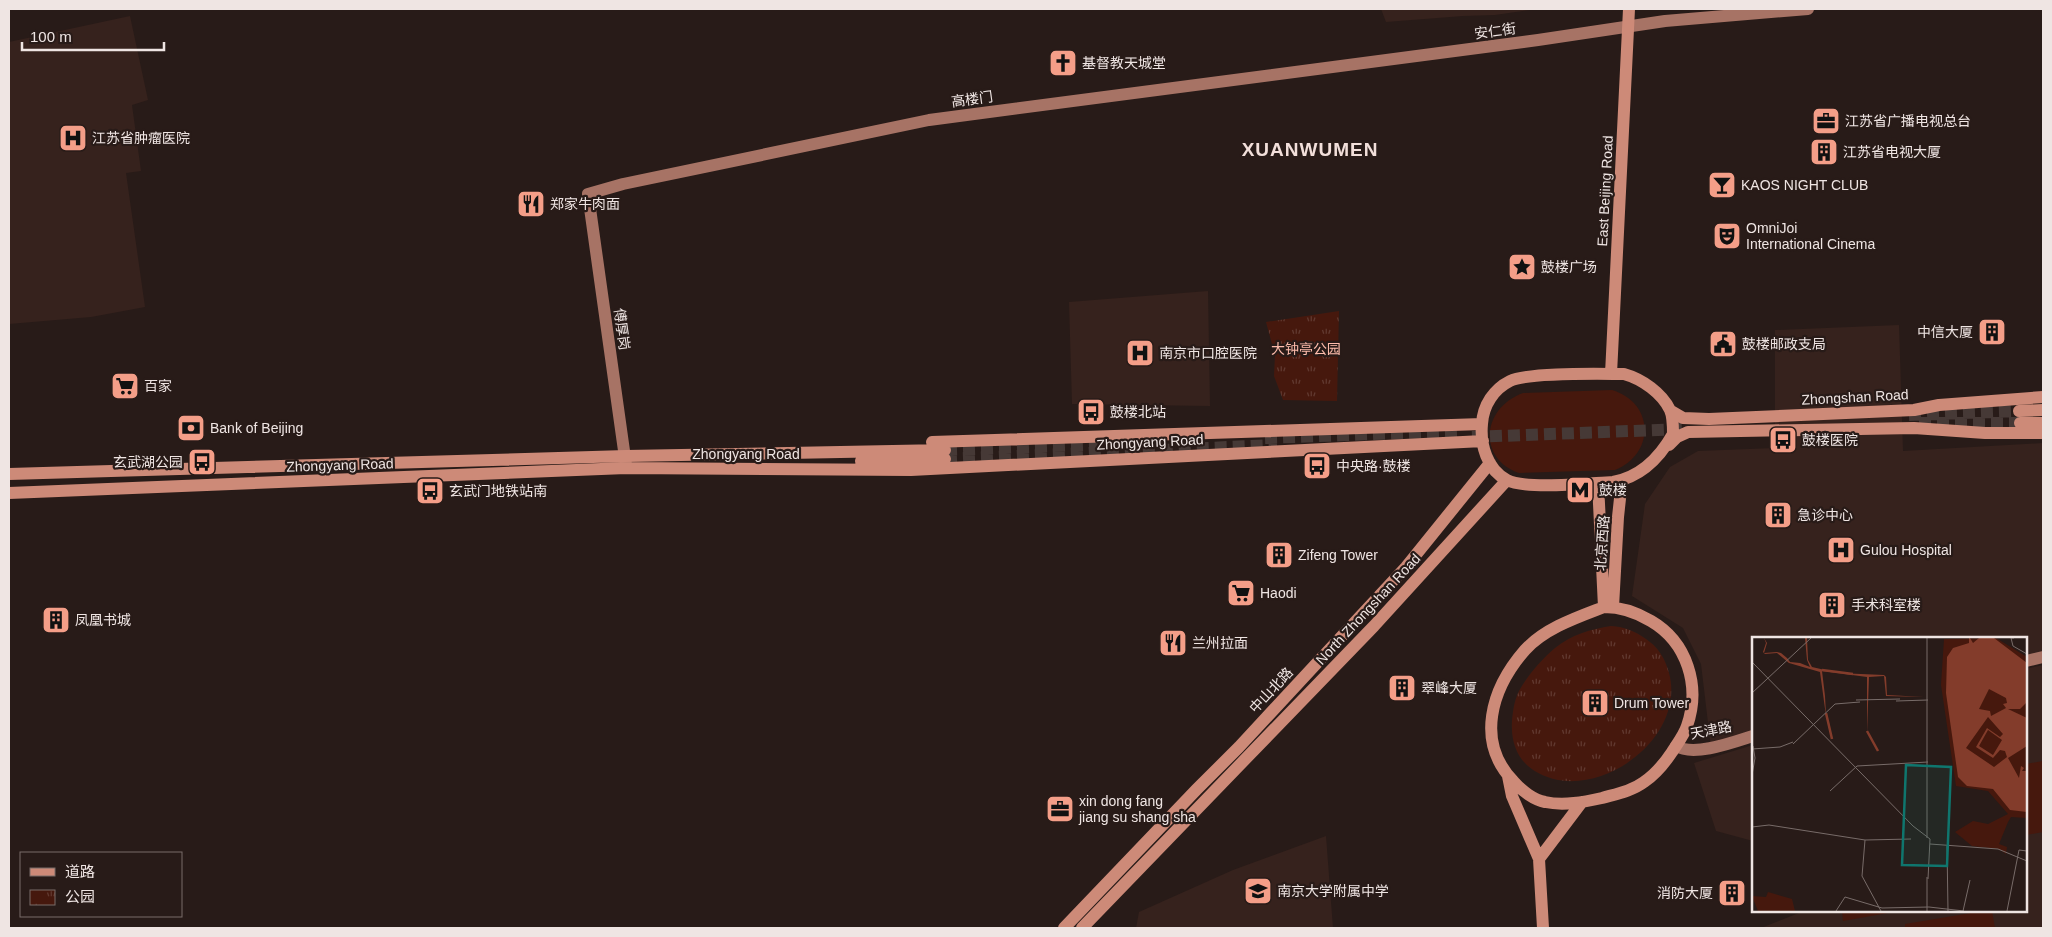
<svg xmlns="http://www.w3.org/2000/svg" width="2052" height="937" font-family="Arial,'Noto Sans SC',sans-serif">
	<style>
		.built { fill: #36221d }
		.grass { fill: #46180d }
		.park { fill: url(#park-tufts) }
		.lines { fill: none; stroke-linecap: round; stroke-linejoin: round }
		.primary-tunnel { stroke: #463936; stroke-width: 12; stroke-dasharray: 12 6; stroke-linecap: butt }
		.secondary { stroke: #a77365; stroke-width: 12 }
		.primary { stroke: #cd8a78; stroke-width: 12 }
		.labels { text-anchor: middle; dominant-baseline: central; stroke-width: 4.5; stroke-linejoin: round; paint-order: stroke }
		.street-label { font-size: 14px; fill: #efe5e3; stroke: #281b18 }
		.poi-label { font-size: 14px; fill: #efe5e3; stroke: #281b18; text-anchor: start }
		.park-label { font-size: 14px; fill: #febcab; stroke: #281b18 }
		.district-label { font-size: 19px; font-weight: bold; letter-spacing: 1px; fill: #f2dfda; stroke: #281b18 }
		.inset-river { fill: none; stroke: #833c2b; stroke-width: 2.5 }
		.inset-road { fill: none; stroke: #786c69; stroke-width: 1 }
		.view { fill: #0f766e; fill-opacity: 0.15; stroke: #0f766e; stroke-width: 2.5 }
		.inset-edge { fill: none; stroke: #efe5e3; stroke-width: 2.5 }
	</style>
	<defs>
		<pattern id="park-tufts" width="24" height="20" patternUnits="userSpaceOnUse" patternTransform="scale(1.25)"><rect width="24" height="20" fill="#46180d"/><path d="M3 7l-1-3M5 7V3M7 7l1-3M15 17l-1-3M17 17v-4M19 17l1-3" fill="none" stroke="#613930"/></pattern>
	</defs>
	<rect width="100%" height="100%" fill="#281b18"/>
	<!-- built -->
	<path class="built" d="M1381 9H1537L1495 15 1463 16 1386 22Z
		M130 16 148 100 132 105 141 171 126 173 145 307 91 317 9 324V42Z
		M1208 291 1210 406 1072 404 1069 302Z
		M1899 325 1903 451 2043 443V657L2026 661V638H1753V736L1711 748 1701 664 1683 628 1632 596 1645 504 1670 467 1698 451 1775 448V330Z
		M2043 665V928H1761L1804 911H2026V669Z
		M1753 745V841L1716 831 1694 763Z
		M1326 836 1333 928H1136L1139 912 1233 870Z"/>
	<!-- grass -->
	<path class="grass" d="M1612 390C1655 403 1655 454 1615 470L1519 473C1477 458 1482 408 1523 393Z
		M2043 761V832L2026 835V764Z
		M1842 911H1887L1888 913 1843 921Z
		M1983 911H1992L1995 928H1905V924Z"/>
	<!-- park -->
	<path class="park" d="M1339 311 1337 401 1283 400 1274 376 1275 355 1266 322Z
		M1611 626C1625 627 1635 631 1646 639 1658 647 1665 658 1669 673 1685 732 1615 790 1558 780 1526 773 1510 753 1512 721 1513 711 1514 701 1519 691 1528 675 1541 660 1555 648 1571 635 1591 629 1611 626Z"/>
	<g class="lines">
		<!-- primary-tunnel -->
		<path class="primary-tunnel" d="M1909 415 2019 411
			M1919 423H2020
			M1472 437 1684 429
			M1265 438 1460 431
			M945 450 1110 444
			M945 459 1277 445"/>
		<!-- secondary -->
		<path class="secondary" d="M626 465 588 194 623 184 929 120 1538 40 1665 21 1808 9
			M2026 661 2043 657
			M1676 746C1694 757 1734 742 1753 736"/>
		<!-- primary -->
		<path class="primary" d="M1611 374 1629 9
			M1624 374C1642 379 1662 393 1670 410 1673 416 1673 427 1673 434 1660 457 1641 477 1613 482 1590 483 1526 490 1507 480 1487 470 1480 444 1482 424 1483 405 1494 389 1510 381 1529 372 1601 374 1624 374Z
			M1671 411 1683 418 1709 419 1914 410 1939 405 2043 397
			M2019 411 2043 410
			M2020 423H2043
			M932 442 1482 424
			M1669 445 1677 437 1688 432 1914 428 1985 433H2043
			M861 461 945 459
			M9 474 626 456 945 450
			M1598 483 1604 607
			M9 493 626 468 911 470 1483 441
			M1604 607C1621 607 1636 612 1651 621 1687 642 1701 686 1687 726 1684 735 1677 744 1672 752 1664 764 1656 774 1644 782 1632 791 1616 794 1602 798 1584 802 1564 806 1545 802 1534 800 1522 791 1514 782 1475 742 1491 689 1525 650 1545 628 1578 617 1604 607Z
			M1613 607 1618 517 1622 480
			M1508 776 1512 796 1539 859 1543 928
			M1539 859 1582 802
			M1064 928 1197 789 1239 747 1406 567 1490 463
			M1082 928 1374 626 1507 480"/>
	</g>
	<!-- icons -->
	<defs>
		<symbol id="church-square" viewBox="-11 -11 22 22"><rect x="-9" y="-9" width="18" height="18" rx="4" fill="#f49e88" stroke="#281b18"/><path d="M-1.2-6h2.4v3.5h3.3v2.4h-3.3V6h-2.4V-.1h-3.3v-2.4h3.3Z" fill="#111"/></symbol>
		<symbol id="office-square" viewBox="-11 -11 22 22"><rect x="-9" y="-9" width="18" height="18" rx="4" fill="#f49e88" stroke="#281b18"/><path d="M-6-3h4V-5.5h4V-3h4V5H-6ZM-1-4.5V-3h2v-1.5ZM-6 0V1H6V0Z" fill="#111"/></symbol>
		<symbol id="hospital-square" viewBox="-11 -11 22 22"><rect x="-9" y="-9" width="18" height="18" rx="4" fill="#f49e88" stroke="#281b18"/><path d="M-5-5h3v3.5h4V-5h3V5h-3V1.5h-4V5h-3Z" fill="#111"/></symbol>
		<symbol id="building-square" viewBox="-11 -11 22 22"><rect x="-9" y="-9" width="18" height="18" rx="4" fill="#f49e88" stroke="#281b18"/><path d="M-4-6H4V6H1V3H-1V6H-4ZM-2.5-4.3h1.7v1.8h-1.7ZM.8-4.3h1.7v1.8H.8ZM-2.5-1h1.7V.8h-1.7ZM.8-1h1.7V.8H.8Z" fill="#111"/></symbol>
		<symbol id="bar-square" viewBox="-11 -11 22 22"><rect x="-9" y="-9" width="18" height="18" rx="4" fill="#f49e88" stroke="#281b18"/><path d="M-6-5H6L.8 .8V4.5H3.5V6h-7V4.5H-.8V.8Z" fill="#111"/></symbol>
		<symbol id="restaurant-square" viewBox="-11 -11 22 22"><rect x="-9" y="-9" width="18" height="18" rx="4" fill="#f49e88" stroke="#281b18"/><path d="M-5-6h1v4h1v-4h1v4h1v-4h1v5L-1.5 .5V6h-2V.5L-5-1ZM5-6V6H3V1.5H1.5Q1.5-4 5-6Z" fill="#111"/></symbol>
		<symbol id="theatre-square" viewBox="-11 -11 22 22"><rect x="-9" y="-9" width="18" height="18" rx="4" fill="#f49e88" stroke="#281b18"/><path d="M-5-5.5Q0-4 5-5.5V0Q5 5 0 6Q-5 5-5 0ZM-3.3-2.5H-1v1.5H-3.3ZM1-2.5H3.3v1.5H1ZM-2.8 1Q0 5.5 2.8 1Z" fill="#111"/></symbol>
		<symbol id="sight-square" viewBox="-11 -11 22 22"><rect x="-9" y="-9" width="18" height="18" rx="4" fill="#f49e88" stroke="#281b18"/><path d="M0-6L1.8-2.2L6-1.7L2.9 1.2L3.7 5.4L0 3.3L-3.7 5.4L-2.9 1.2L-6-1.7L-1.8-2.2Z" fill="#111"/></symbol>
		<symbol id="civic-square" viewBox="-11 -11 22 22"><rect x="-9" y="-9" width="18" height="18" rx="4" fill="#f49e88" stroke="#281b18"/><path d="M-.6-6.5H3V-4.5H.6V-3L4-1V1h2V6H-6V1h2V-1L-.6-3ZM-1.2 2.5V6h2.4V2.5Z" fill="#111"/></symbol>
		<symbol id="supermarket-square" viewBox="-11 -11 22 22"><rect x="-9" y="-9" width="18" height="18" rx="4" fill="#f49e88" stroke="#281b18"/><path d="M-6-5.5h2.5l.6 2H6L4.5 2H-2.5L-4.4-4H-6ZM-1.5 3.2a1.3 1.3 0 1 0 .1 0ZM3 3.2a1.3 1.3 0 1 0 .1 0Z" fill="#111"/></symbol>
		<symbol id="bus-square" viewBox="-11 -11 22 22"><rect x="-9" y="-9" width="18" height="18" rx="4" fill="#f49e88" stroke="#281b18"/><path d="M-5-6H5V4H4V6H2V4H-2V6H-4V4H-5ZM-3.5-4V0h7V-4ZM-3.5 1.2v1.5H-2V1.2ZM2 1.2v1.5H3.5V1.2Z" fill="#111"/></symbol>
		<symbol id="bank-square" viewBox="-11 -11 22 22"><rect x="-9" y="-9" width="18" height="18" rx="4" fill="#f49e88" stroke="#281b18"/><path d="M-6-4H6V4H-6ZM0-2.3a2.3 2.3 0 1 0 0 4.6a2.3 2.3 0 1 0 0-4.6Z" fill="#111"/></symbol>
		<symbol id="metro-square" viewBox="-11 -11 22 22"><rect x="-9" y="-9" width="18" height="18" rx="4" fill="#f49e88" stroke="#281b18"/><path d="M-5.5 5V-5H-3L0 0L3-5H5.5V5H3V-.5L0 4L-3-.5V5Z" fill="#111"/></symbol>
		<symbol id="school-square" viewBox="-11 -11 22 22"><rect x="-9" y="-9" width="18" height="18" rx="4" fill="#f49e88" stroke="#281b18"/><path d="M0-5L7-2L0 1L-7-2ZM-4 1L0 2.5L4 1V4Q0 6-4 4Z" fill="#111"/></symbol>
	</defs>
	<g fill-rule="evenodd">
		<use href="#church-square" x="1047" y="47" width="32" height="32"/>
		<use href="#office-square" x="1810" y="105" width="32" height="32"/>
		<use href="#hospital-square" x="57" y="122" width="32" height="32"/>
		<use href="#building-square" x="1808" y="136" width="32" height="32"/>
		<use href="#bar-square" x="1706" y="169" width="32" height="32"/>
		<use href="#restaurant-square" x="515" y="188" width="32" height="32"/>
		<use href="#theatre-square" x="1711" y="220" width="32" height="32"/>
		<use href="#sight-square" x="1506" y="251" width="32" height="32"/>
		<use href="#building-square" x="1976" y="316" width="32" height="32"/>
		<use href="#civic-square" x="1707" y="328" width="32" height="32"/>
		<use href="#hospital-square" x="1124" y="337" width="32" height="32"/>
		<use href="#supermarket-square" x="109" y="370" width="32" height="32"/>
		<use href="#bus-square" x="1075" y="396" width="32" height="32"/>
		<use href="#bank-square" x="175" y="412" width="32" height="32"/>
		<use href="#bus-square" x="1767" y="424" width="32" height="32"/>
		<use href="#bus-square" x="186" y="446" width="32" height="32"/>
		<use href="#bus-square" x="1301" y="450" width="32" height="32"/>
		<use href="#metro-square" x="1564" y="474" width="32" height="32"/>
		<use href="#bus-square" x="414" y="475" width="32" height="32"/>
		<use href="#building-square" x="1762" y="499" width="32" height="32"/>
		<use href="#hospital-square" x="1825" y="534" width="32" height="32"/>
		<use href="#building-square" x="1263" y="539" width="32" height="32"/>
		<use href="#supermarket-square" x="1225" y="577" width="32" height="32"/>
		<use href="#building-square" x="1816" y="589" width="32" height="32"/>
		<use href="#building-square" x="40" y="604" width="32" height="32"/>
		<use href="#restaurant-square" x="1157" y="627" width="32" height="32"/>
		<use href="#building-square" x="1386" y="672" width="32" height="32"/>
		<use href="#building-square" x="1579" y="687" width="32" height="32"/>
		<use href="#office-square" x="1044" y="793" width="32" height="32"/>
		<use href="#school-square" x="1242" y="875" width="32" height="32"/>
		<use href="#building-square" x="1716" y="877" width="32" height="32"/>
	</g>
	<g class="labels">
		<!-- street labels -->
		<g class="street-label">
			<text transform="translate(1495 31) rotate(-8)">安仁街</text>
			<text transform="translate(972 99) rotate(-8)">高楼门</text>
			<text transform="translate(1605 191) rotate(-87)">East Beijing Road</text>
			<text transform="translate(622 329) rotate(82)">傅厚岗</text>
			<text transform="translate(1855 397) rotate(-3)">Zhongshan Road</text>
			<text transform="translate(1150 442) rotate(-3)">Zhongyang Road</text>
			<text x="746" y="454">Zhongyang Road</text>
			<text transform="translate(340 465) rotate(-2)">Zhongyang Road</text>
			<text transform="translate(1602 543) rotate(-86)">北京西路</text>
			<text transform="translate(1368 609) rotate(-47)">North Zhongshan Road</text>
			<text transform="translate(1271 690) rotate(-47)">中山北路</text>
			<text transform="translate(1711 730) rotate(-11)">天津路</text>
		</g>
		<!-- poi labels -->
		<g class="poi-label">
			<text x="1082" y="63">基督教天城堂</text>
			<text x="1845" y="121">江苏省广播电视总台</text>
			<text x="92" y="138">江苏省肿瘤医院</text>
			<text x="1843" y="152">江苏省电视大厦</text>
			<text x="1741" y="185">KAOS NIGHT CLUB</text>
			<text x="550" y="204">郑家牛肉面</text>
			<text x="1746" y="228">OmniJoi<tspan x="1746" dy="16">International Cinema</tspan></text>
			<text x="1541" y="267">鼓楼广场</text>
			<text x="1973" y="332" text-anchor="end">中信大厦</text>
			<text x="1742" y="344">鼓楼邮政支局</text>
			<text x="1159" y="353">南京市口腔医院</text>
			<text x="144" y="386">百家</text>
			<text x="1110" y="412">鼓楼北站</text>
			<text x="210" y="428">Bank of Beijing</text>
			<text x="1802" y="440">鼓楼医院</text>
			<text x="183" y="462" text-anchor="end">玄武湖公园</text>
			<text x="1336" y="466">中央路·鼓楼</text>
			<text x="1599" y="490">鼓楼</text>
			<text x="449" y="491">玄武门地铁站南</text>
			<text x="1797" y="515">急诊中心</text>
			<text x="1860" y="550">Gulou Hospital</text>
			<text x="1298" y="555">Zifeng Tower</text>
			<text x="1260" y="593">Haodi</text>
			<text x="1851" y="605">手术科室楼</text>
			<text x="75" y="620">凤凰书城</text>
			<text x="1192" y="643">兰州拉面</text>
			<text x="1421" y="688">翠峰大厦</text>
			<text x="1614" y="703">Drum Tower</text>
			<text x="1079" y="801">xin dong fang<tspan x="1079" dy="16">jiang su shang sha</tspan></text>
			<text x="1277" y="891">南京大学附属中学</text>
			<text x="1713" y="893" text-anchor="end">消防大厦</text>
		</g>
		<!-- park labels -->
		<g class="park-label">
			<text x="1306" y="349">大钟亭公园</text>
		</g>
		<!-- district labels -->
		<g class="district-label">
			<text x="1310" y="149">XUANWUMEN</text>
		</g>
	</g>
	<!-- overview -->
	<g transform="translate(1752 637)">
		<rect width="275" height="275" fill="#281b18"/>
		<path d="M244 1 275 20V181L259 180 256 185 247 207 255 210 254 217 247 212 220 209 203 195 221 184 236 187 256 177 236 154 204 149 189 48 192 2ZM16 255 40 262 43 274H6L0 259 14 260Z" fill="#46180d"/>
		<path d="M12 1 15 6 12 16 25 15 29 16 35 21 38 25 48 26 58 30 55 23 53 1H55L56 23 60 30 86 36 132 38 134 40 135 58 172 60 134 59 132 39 117 40 115 96V40L70 34 73 59 74 78 77 85 78 95 74 79 68 35 37 26 25 16 13 17 11 15 14 6ZM217 1H218L221 6 227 1H242L275 26V65L268 72H256L275 81V109L256 121 267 141 269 129 272 131 270 134H275V175L258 173 241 152 215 149 206 140 194 56 195 20 201 11 217 6ZM237 52 254 61 255 66 251 67 254 71 239 79 238 74 227 72ZM236 80 251 97 248 100 235 91 224 110 241 121 248 113 253 114 255 120 242 130 214 111ZM236 93 250 103 241 118 227 109Z" fill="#833c2b" fill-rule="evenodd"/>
		<path class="inset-river" d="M70 33 101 37M74 76 80 102M115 94 126 114"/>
		<path class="inset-road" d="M175 1V201M262 1H259L261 9 275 17M0 25 161 189 178 202 176 242M0 56 59 1M104 63 148 62M144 64 176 63M41 107 83 67 108 65M0 112 28 110 41 105M0 138 3 121 1 109M78 154 105 129 176 125M0 190 17 188 113 203 159 202M113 203 110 239 129 274M178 207 246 212 275 224M195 209 196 274M175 240V274M84 274 93 260 130 271 177 270 212 274M211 274 218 243M255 274 267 213 275 214"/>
		<path class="view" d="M154 128 199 130 195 229 150 228Z"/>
		<rect width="275" height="275" class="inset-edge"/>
	</g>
	<!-- border -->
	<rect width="2052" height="937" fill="none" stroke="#efe5e3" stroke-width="20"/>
	<!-- legend -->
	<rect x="20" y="852" width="162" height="65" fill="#281b18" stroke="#786c69"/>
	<rect x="30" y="868" width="25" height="8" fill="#cd8a78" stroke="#786c69"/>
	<text x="65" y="877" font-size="15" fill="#efe5e3">道路</text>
	<rect x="30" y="890" width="25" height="15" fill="url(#park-tufts)" stroke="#786c69"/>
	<text x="65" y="902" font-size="15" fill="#efe5e3">公园</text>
	<!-- scale -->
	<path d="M22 42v8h142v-8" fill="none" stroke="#efe5e3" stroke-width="2.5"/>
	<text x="30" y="42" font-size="15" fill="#efe5e3" stroke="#281b18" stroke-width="4" paint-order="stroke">100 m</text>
</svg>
